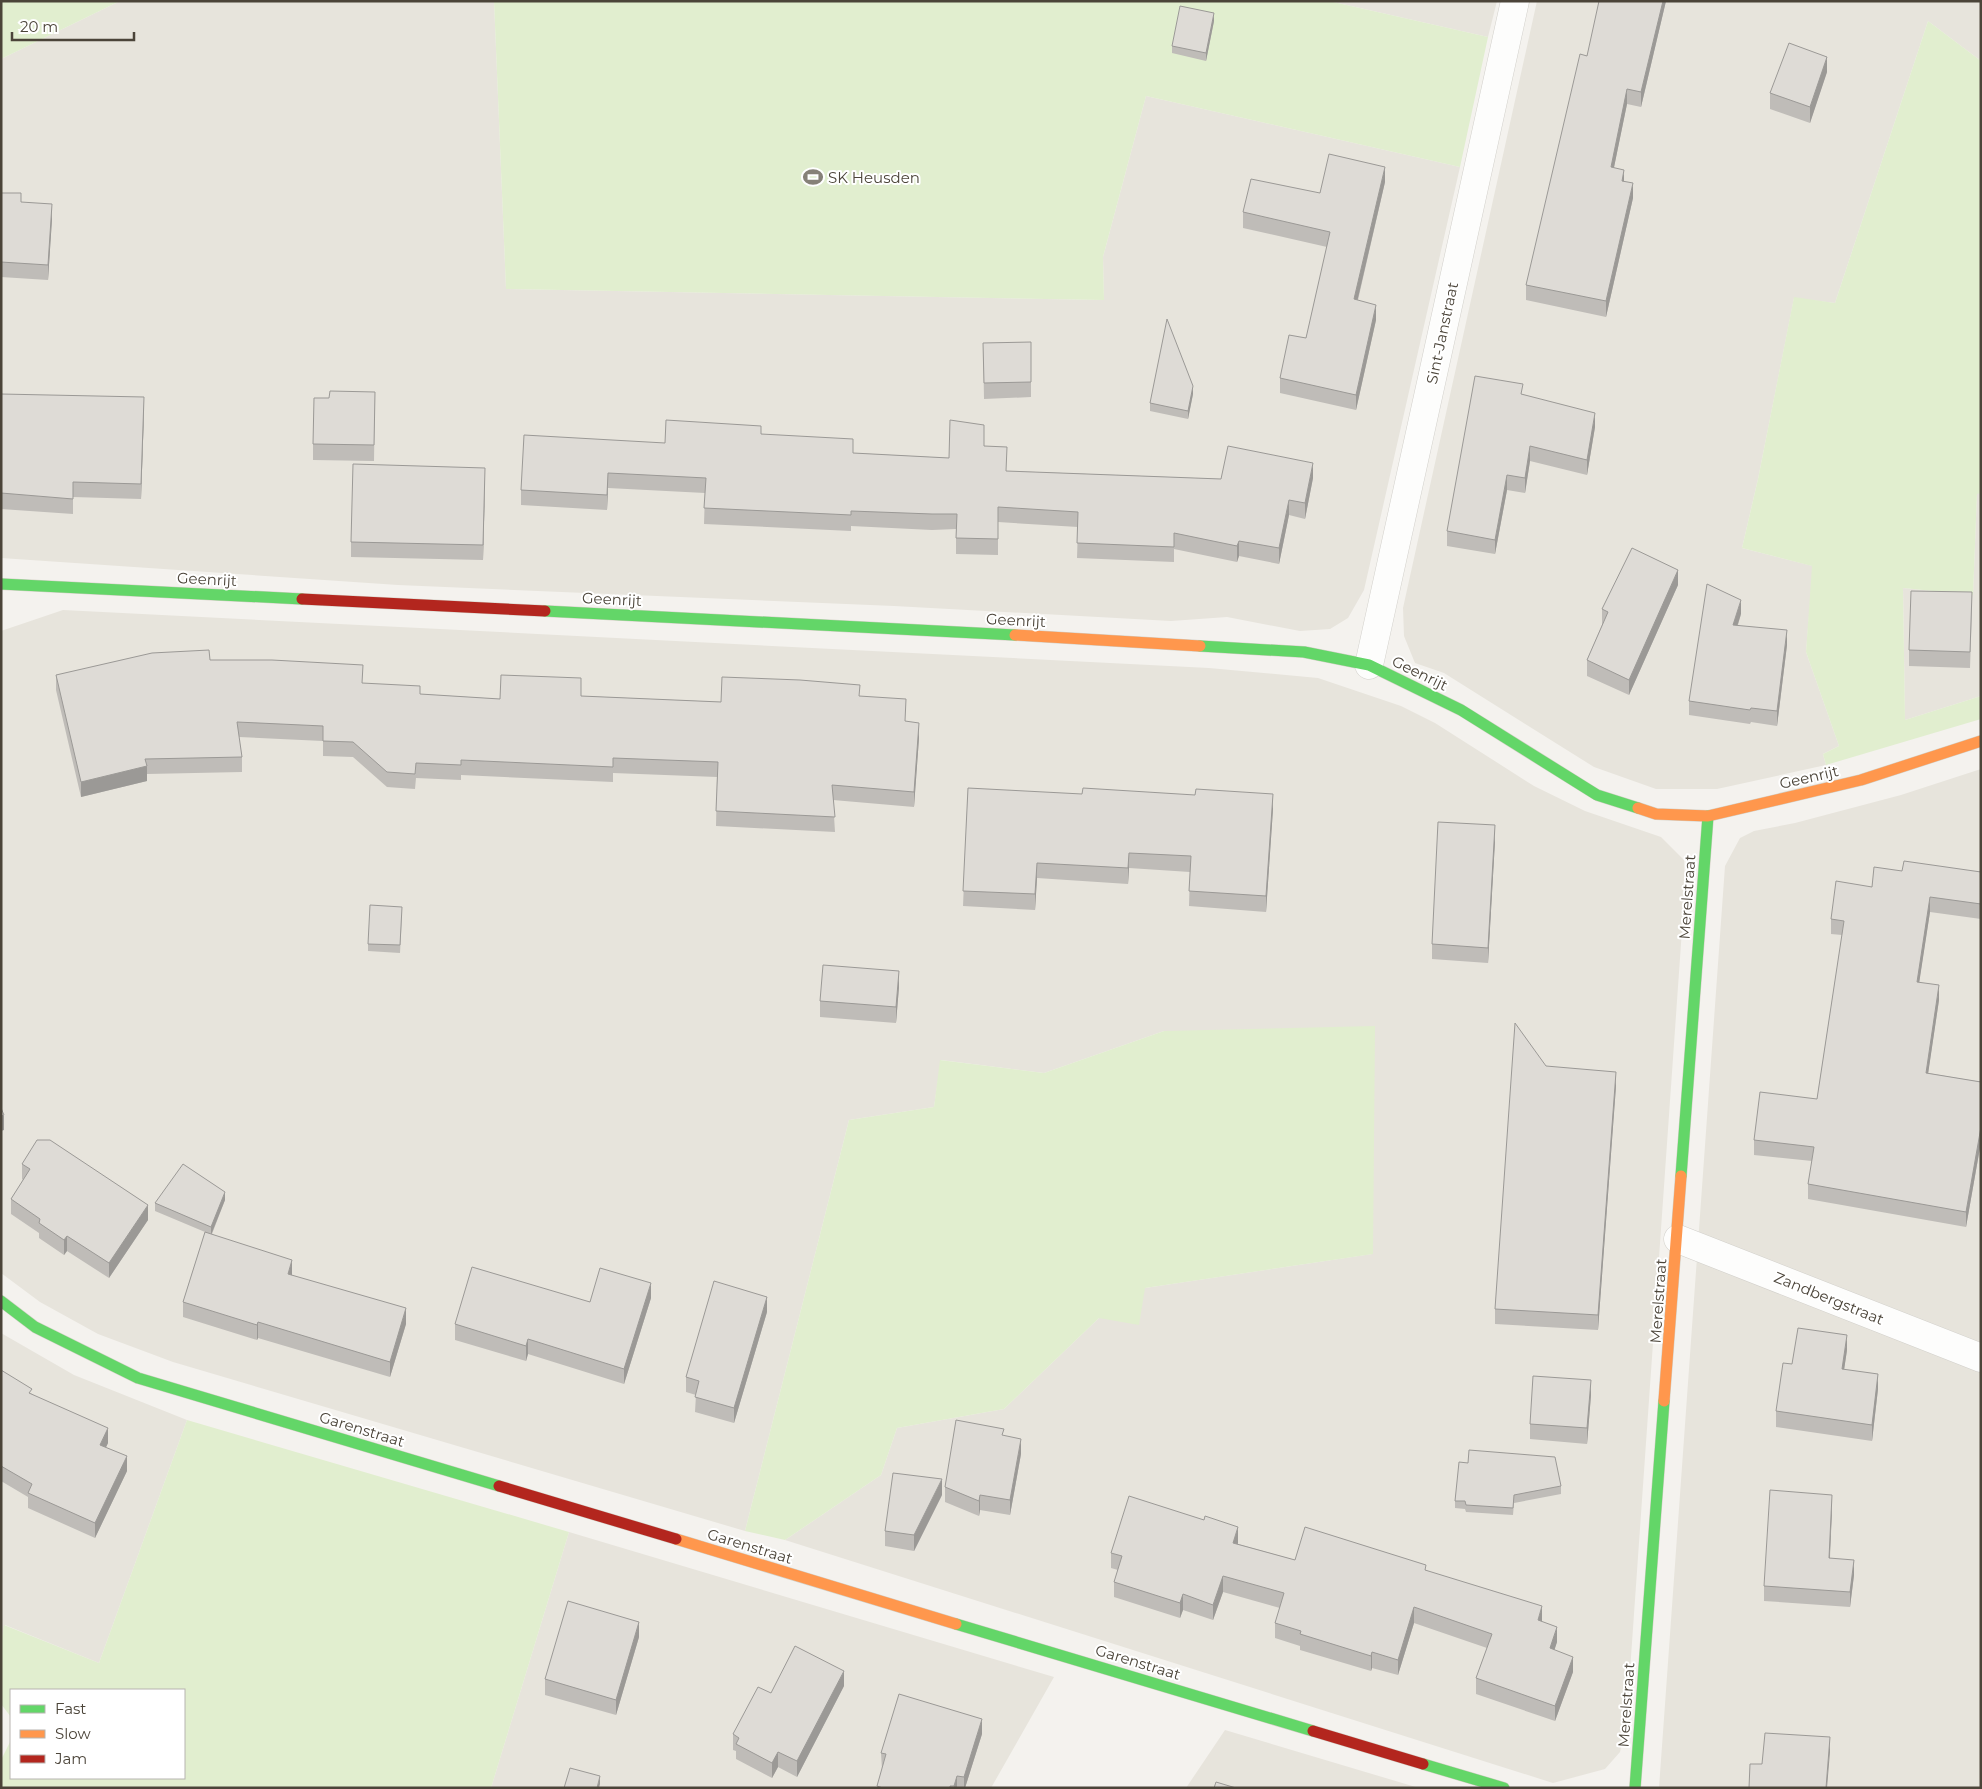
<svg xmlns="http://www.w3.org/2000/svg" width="1982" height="1789" font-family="Montserrat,sans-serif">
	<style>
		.residential { fill: #e7e4dc }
		.green { fill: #e1eecf }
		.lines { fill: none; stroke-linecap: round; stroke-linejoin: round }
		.street-casing { stroke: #d2d0cb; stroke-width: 29 }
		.fast-casing { stroke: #d3cfc5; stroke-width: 12 }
		.slow-casing { stroke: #d3cfc5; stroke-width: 12 }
		.jam-casing { stroke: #d3cfc5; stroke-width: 12 }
		.street { stroke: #fdfdfc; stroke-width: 28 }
		.fast { stroke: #63d668; stroke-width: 11 }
		.slow { stroke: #ff974d; stroke-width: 11 }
		.jam { stroke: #b3261e; stroke-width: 11 }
		.wall { fill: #bfbcb8 }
		.shaded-wall { fill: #9b9996 }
		.building { fill: #dedbd6; stroke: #9b9996 }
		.labels { text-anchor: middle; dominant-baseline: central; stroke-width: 4; stroke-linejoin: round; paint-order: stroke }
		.poi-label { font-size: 15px; fill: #4b4439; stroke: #fff; text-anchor: start }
		.street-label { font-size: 15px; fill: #4b4439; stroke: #fff }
	</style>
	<rect width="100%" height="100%" fill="#f4f2ee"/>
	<!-- residential -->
	<path class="residential" d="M120 1H494L506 289 1104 300 1103 257 1146 96 1460 167 1364 590 1348 618 1330 629 1300 631 1227 617 1171 621 894 606 398 585 1 558V59Z
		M1329 1H1497L1488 37Z
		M1537 1H1981V61L1928 21 1835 303 1794 298 1758 479 1742 548 1813 566 1806 652 1839 746 1823 754 1826 765 1717 789H1656L1594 767 1444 673 1415 663 1404 636 1403 608Z
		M1977 493H1981V696L1905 720 1903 588 1973 595Z
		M63 610 1209 668 1318 678 1401 706 1435 723 1534 786 1585 811 1661 837 1684 860 1685 887 1626 1728 1620 1752 1605 1769 1553 1783 785 1540 881 1475 897 1428 1004 1409 1099 1318 1145 1288 1372 1254 1164 1031 1044 1073 941 1060 934 1107 849 1120 745 1531 173 1362 98 1334 40 1302 1 1273V631Z
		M1981 769V1788H1659L1725 866 1740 838 1754 831 1795 823 1901 795Z
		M1 1333 74 1375 187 1420 99 1663 5 1625 1 1642Z
		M569 1532 1054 1677 991 1788H491Z
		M1225 1730 1419 1788H1186Z"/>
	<!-- green -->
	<path class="green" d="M1 1H120L1 59Z
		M494 1H1329L1488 37 1460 167 1146 96 1103 257 1104 300 506 289Z
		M1928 21 1981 61V493L1977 494 1973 595 1903 588 1905 720 1981 696V719L1826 765 1823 754 1839 746 1806 652 1812 566 1742 548 1758 479 1794 297 1835 303Z
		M1375 1026 1373 1254 1145 1288 1139 1325 1099 1318 1004 1409 897 1428 881 1475 785 1540 745 1531 849 1120 934 1107 940 1060 1044 1073 1164 1031Z
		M187 1420 569 1532 491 1788H1V1760L11 1740V1778H184V1690H11V1717L1 1704V1642L4 1625 99 1663Z"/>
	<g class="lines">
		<defs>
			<path id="street" d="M1369 665 1515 1
				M1678 1239 1981 1358"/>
			<path id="fast" d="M1 584 302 599
				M545 611 1015 635
				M1200 646 1304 652 1369 665 1461 710 1597 795 1638 808
				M1681 1176 1708 816
				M1 1301 35 1327 138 1378 499 1486
				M956 1624 1313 1731
				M1423 1764 1504 1788
				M1635 1788 1664 1401"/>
			<path id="slow" d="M1015 635 1200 646
				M1638 808 1656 814 1708 816 1861 780 1981 741
				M1664 1401 1681 1176
				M676 1539 956 1624"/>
			<path id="jam" d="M302 599 545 611
				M499 1486 676 1539
				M1313 1731 1423 1764"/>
		</defs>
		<!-- street casing -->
		<use href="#street" class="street-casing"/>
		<!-- fast casing -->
		<use href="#fast" class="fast-casing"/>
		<!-- slow casing -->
		<use href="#slow" class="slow-casing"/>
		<!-- jam casing -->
		<use href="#jam" class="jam-casing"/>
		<!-- street -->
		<use href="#street" class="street"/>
		<!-- fast -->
		<use href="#fast" class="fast"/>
		<!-- slow -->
		<use href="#slow" class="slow"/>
		<!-- jam -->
		<use href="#jam" class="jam"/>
	</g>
	<!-- wall -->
	<path class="wall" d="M1666 1 1641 107 1627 104 1614 167 1624 181 1633 198 1606 317 1526 300V285L1587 56Z
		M1214 21 1206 61 1172 53V46Z
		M1827 72 1810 123 1770 109V93Z
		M1385 182 1358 300 1376 320 1356 410 1280 393V378L1306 338 1327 247 1243 228V212L1320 193Z
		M1 193 52 219 48 280 1 277Z
		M1031 342V397L984 399 983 343Z
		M375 392 374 461 313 460V444L329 398Z
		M1 394 144 412 141 499 73 497V514L1 509Z
		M1193 394 1188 419 1150 411V403Z
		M1523 394 1595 427 1587 475 1530 461 1525 493 1507 490 1495 554 1447 546V531Z
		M761 434 853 453 949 458 984 446 1006 471 1221 479 1313 478 1305 519 1289 515 1279 564 1239 556 1237 562 1174 549V562L1077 558 1078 527 998 522V555L956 554V529L932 530 851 526V531L704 524 705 493 608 488 607 510 521 505V490L665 443Z
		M485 484 483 560 351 557V542Z
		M1678 585 1629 695 1587 676V660L1602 625V609Z
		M1972 608 1970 668 1909 666V650Z
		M1741 614 1738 625 1787 645 1777 726 1751 722 1750 724 1689 715V701Z
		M210 660 363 683 420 694 500 699 581 696 721 702 859 696 906 722 919 738 914 807 833 800 835 832 716 826 717 777 613 773V782L461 775V780L416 778 415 789 387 787 353 757 323 756V741L239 737 242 757V772L147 774V781L81 797 56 690V675Z
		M968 788 1273 809 1266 912 1189 906 1190 872 1129 868 1128 884 1037 878 1035 910 963 906Z
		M1495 841 1488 963 1432 959V944Z
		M1902 871 1981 872V919L1930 912 1919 982 1939 1000 1928 1073 1981 1082V1142L1966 1227 1808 1199V1184L1812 1161 1754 1155V1140L1817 1099 1842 935 1831 934V919L1872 887Z
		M402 915 400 953 368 951V944Z
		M899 987 896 1023 820 1017V1001Z
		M1616 1086 1598 1330 1495 1324V1309Z
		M22 1164 148 1220 109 1278 67 1251 64 1255 39 1238V1233L11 1214V1199L23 1180 22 1179Z
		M225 1200 212 1234 292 1275 406 1324 390 1377 258 1338 257 1340 183 1317V1302L205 1232 155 1211V1203Z
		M651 1298 624 1384 528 1354 526 1361 455 1340V1324L590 1302Z
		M767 1312 734 1423 695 1412 696 1395 686 1392V1377Z
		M1847 1350 1844 1369 1878 1389 1872 1441 1776 1427V1411Z
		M1 1370 32 1394 108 1443 106 1447 127 1471 95 1538 28 1508V1497L1 1481Z
		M1591 1395 1587 1444 1530 1439V1424Z
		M1021 1454 1010 1515 980 1510 979 1516 945 1502V1487Z
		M1561 1486V1494L1514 1503 1513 1515 1466 1512 1465 1509 1455 1508V1501Z
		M942 1495 914 1551 885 1546V1531Z
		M1832 1510 1830 1558 1854 1575 1850 1607 1764 1601V1586Z
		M1238 1543V1544L1295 1560 1426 1570 1542 1622 1557 1642 1554 1650 1573 1672 1555 1721 1476 1694V1678L1487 1648 1414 1623 1398 1675 1372 1668 1371 1671 1300 1650V1646L1275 1638V1623L1280 1608 1223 1592 1213 1620 1183 1610 1180 1618 1114 1597V1582L1118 1570 1111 1568V1553Z
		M639 1637 616 1715 545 1695V1679Z
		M844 1686 797 1777 778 1767 772 1778 736 1759V1751L733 1750V1734L771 1693Z
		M982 1734 965 1788H877L882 1769 881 1753Z"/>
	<!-- shaded-wall -->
	<path class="shaded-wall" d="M1663 1H1666L1641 107V92Z
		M1214 13V21L1206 61V53Z
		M1827 57V72L1810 123V107Z
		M1627 89V104L1611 182V167Z
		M1385 167V182L1354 315V299Z
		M1624 170V185L1622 181Z
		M1633 183V198L1606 317V301Z
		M52 204V219L48 280V265Z
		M1376 305V320L1356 410V395Z
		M1193 386V394L1188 419V411Z
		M144 397V412L141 499V484Z
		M1595 413V427L1587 475V460Z
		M1530 446V461L1525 493V478Z
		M1313 463V478L1305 519V503Z
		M485 468V484L483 560V545Z
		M608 473V488L607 510V495Z
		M1507 475V490L1495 554V540Z
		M1289 500V515L1279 564V548Z
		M1239 541V556L1237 562V546Z
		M1678 570V585L1629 695V680Z
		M1741 600V614L1733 639V625Z
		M1787 630V645L1777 726V711Z
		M919 723V738L914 807V792Z
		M147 766V781L81 797V782Z
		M1273 794V809L1266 912V896Z
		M1495 825V841L1488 963V948Z
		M1129 853V868L1128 884V868Z
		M1037 863V878L1035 910V894Z
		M1930 897V912L1917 997V982Z
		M899 971V987L896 1023V1007Z
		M1939 985V1000L1926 1088V1073Z
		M1616 1072V1086L1598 1330V1315Z
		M4 1115V1130L1 1131V1116Z
		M1981 1127V1142L1966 1227V1212Z
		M225 1192V1200L211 1235V1227Z
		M148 1205V1220L109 1278V1263Z
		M67 1236V1251L64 1255V1240Z
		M292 1260V1275L288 1290V1274Z
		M651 1283V1298L624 1384V1369Z
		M767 1297V1312L734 1423V1408Z
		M406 1308V1324L390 1377V1362Z
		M258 1322V1338L257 1340V1325Z
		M1847 1335V1350L1842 1384V1369Z
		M528 1339V1354L526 1361V1346Z
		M1878 1374V1389L1872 1441V1425Z
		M1591 1380V1395L1587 1444V1428Z
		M108 1428V1443L100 1460V1445Z
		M1021 1439V1454L1010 1515V1500Z
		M127 1456V1471L95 1538V1523Z
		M942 1479V1495L914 1551V1535Z
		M980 1495V1510L979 1516V1501Z
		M1832 1495V1510L1829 1573V1558Z
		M1238 1527V1543L1233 1558V1543Z
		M1854 1560V1575L1850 1607V1592Z
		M1223 1576V1592L1213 1620V1605Z
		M1183 1594V1610L1180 1618V1603Z
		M1542 1606V1621L1538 1636V1620Z
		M1414 1607V1623L1398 1675V1660Z
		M639 1622V1637L616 1715V1700Z
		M1557 1627V1642L1550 1664V1648Z
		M1372 1652V1668L1371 1671V1656Z
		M1573 1657V1672L1555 1721V1706Z
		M844 1671V1686L797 1777V1761Z
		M982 1719V1734L965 1788H964V1777Z
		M1830 1737V1752L1827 1788H1826Z
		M778 1752V1767L772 1778V1763Z
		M600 1776V1784L599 1788H597Z
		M957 1776V1788H954V1786Z"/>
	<!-- building -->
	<path class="building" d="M1599 1H1663L1641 92 1627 89 1611 167 1624 170 1622 181 1633 183 1606 301 1526 285 1580 54 1587 56Z
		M1180 6 1214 13 1206 53 1172 46Z
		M1789 43 1827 57 1810 107 1770 93Z
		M1329 154 1385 167 1354 299 1376 305 1356 395 1280 378 1289 335 1306 338 1330 232 1243 212 1251 179 1320 193Z
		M1 193H21V202L52 204 48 265 1 262Z
		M1167 319 1193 386 1188 411 1150 403Z
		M1031 342V382L984 383 983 343Z
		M1475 376 1523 384 1521 394 1595 413 1587 460 1530 446 1525 478 1507 475 1495 540 1447 531Z
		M330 391 375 392 374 445 313 444 314 398H329Z
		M1 394 144 397 141 484 73 482V499L1 493Z
		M666 420 761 426V434L853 439V453L949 458 950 420 984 425V446L1007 447 1006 471 1221 479 1228 446 1313 463 1305 503 1289 500 1279 548 1239 541 1237 546 1174 533V547L1077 543 1078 512 998 507V539L956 538 957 514H932L851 511V515L704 508 706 478 608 473 607 495 521 490 524 435 665 443Z
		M353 464 485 468 483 545 351 542Z
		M1632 548 1678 570 1629 680 1587 660 1608 612 1602 609Z
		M1707 584 1741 600 1733 625 1787 630 1777 711 1751 708 1750 710 1689 701Z
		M1911 591 1972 592 1970 652 1909 650Z
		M209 650 210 660H272L363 665 362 683 420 686V694L500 699 501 675 581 678V696L721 702 722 677 800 680 860 685 859 696 906 699 905 721 919 723 914 792 832 785 835 817 716 811 718 762 613 758V767L461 760V765L416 763 415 774 387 772 353 742 323 741V726L237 722 242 757 145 759 147 766 81 782 56 675 152 653Z
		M968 788 1082 794 1083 788 1195 795 1196 789 1273 794 1266 896 1189 891 1191 856 1129 853 1128 868 1037 863 1035 894 963 891Z
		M1438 822 1495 825 1488 948 1432 944Z
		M1904 861 1981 872V904L1930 897 1917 982 1939 985 1926 1073 1981 1082V1127L1966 1212 1808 1184 1814 1147 1754 1140 1760 1092 1817 1099 1844 921 1831 919 1836 881 1872 887 1874 867 1902 871Z
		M370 905 402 907 400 945 368 944Z
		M823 965 899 971 896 1007 820 1001Z
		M1515 1023 1546 1066 1616 1072 1598 1315 1495 1309Z
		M1 1108 4 1115 1 1116Z
		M37 1140H50L148 1205 109 1263 67 1236 64 1240 39 1223 40 1219 11 1199 30 1169 22 1164Z
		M183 1164 225 1192 211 1227 155 1203Z
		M205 1232 292 1260 288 1274 406 1308 390 1362 258 1322 257 1325 183 1302Z
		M472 1267 590 1302 600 1268 651 1283 624 1369 528 1339 526 1346 455 1324Z
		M714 1281 767 1297 734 1408 695 1397 699 1381 686 1377Z
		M1798 1328 1847 1335 1842 1369 1878 1374 1872 1425 1776 1411 1783 1363 1792 1364Z
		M1 1370 32 1389 29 1393 108 1428 100 1445 127 1456 95 1523 28 1493 32 1484 1 1466Z
		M1533 1376 1591 1380 1587 1428 1530 1424Z
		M956 1420 1004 1429 1002 1435 1021 1439 1010 1500 980 1495 979 1501 945 1487Z
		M1469 1450 1555 1457 1561 1486 1514 1495 1513 1508 1466 1505 1465 1501H1455L1459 1462 1468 1463Z
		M893 1473 942 1479 914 1535 885 1531Z
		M1770 1490 1832 1495 1829 1558 1854 1560 1850 1592 1764 1586Z
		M1129 1496 1204 1520 1205 1516 1238 1527 1233 1543 1295 1560 1305 1527 1426 1565 1425 1570 1542 1606 1538 1620 1557 1627 1550 1648 1573 1657 1555 1706 1476 1678 1492 1634 1414 1607 1398 1660 1372 1652 1371 1656 1300 1634 1301 1631 1275 1623 1284 1593 1223 1576 1213 1605 1183 1594 1180 1603 1114 1582 1122 1556 1111 1553Z
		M568 1601 639 1622 616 1700 545 1679Z
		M795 1646 844 1671 797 1761 778 1752 772 1763 736 1744 739 1738 733 1734 758 1687 771 1693Z
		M899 1694 982 1719 964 1777 957 1776 954 1786H950V1788H883L877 1786 886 1754 881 1753Z
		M1765 1733 1830 1737 1826 1788H1749L1750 1764H1762Z
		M570 1768 600 1776 597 1788H564Z
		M1216 1782 1236 1788H1214Z"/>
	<!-- icons -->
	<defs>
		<symbol id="stadium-bare" viewBox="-9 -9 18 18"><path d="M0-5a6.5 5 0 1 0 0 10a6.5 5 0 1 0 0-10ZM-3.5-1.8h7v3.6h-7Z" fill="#868178" stroke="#fff" stroke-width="2.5" paint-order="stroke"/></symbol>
	</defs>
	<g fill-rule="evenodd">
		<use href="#stadium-bare" x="799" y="163" width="28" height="28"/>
	</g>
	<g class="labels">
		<!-- poi labels -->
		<g class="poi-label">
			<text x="828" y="177">SK Heusden</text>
		</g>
		<!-- street labels -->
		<g class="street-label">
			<text transform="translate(1442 333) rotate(-78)">Sint-Janstraat</text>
			<text transform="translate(207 579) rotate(3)">Geenrijt</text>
			<text transform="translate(612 599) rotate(3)">Geenrijt</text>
			<text transform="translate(1016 620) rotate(3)">Geenrijt</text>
			<text transform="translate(1420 673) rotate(26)">Geenrijt</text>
			<text transform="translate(1809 777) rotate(-13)">Geenrijt</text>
			<text transform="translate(1687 897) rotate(-86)">Merelstraat</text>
			<text transform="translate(1829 1298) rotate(22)">Zandbergstraat</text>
			<text transform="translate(1658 1301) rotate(-86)">Merelstraat</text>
			<text transform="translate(362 1429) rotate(17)">Garenstraat</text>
			<text transform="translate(750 1546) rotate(17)">Garenstraat</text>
			<text transform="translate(1138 1662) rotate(17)">Garenstraat</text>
			<text transform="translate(1626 1705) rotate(-86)">Merelstraat</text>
		</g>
	</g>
	<!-- border -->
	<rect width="1982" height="1789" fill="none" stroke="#4b4439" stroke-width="5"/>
	<!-- legend -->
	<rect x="10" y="1689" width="175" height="90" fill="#ffffff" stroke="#b7b4b0"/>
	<rect x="20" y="1705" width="25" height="8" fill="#63d668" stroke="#b7b4b0"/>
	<text x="55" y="1714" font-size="15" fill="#4b4439">Fast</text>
	<rect x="20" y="1730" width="25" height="8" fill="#ff974d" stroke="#b7b4b0"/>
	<text x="55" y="1739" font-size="15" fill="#4b4439">Slow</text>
	<rect x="20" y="1755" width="25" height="8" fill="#b3261e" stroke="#b7b4b0"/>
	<text x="55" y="1764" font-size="15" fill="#4b4439">Jam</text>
	<!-- scale -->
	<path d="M12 32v8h122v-8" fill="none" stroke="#4b4439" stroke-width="2.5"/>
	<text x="20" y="32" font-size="15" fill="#4b4439" stroke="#ffffff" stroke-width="4" paint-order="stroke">20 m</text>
</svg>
